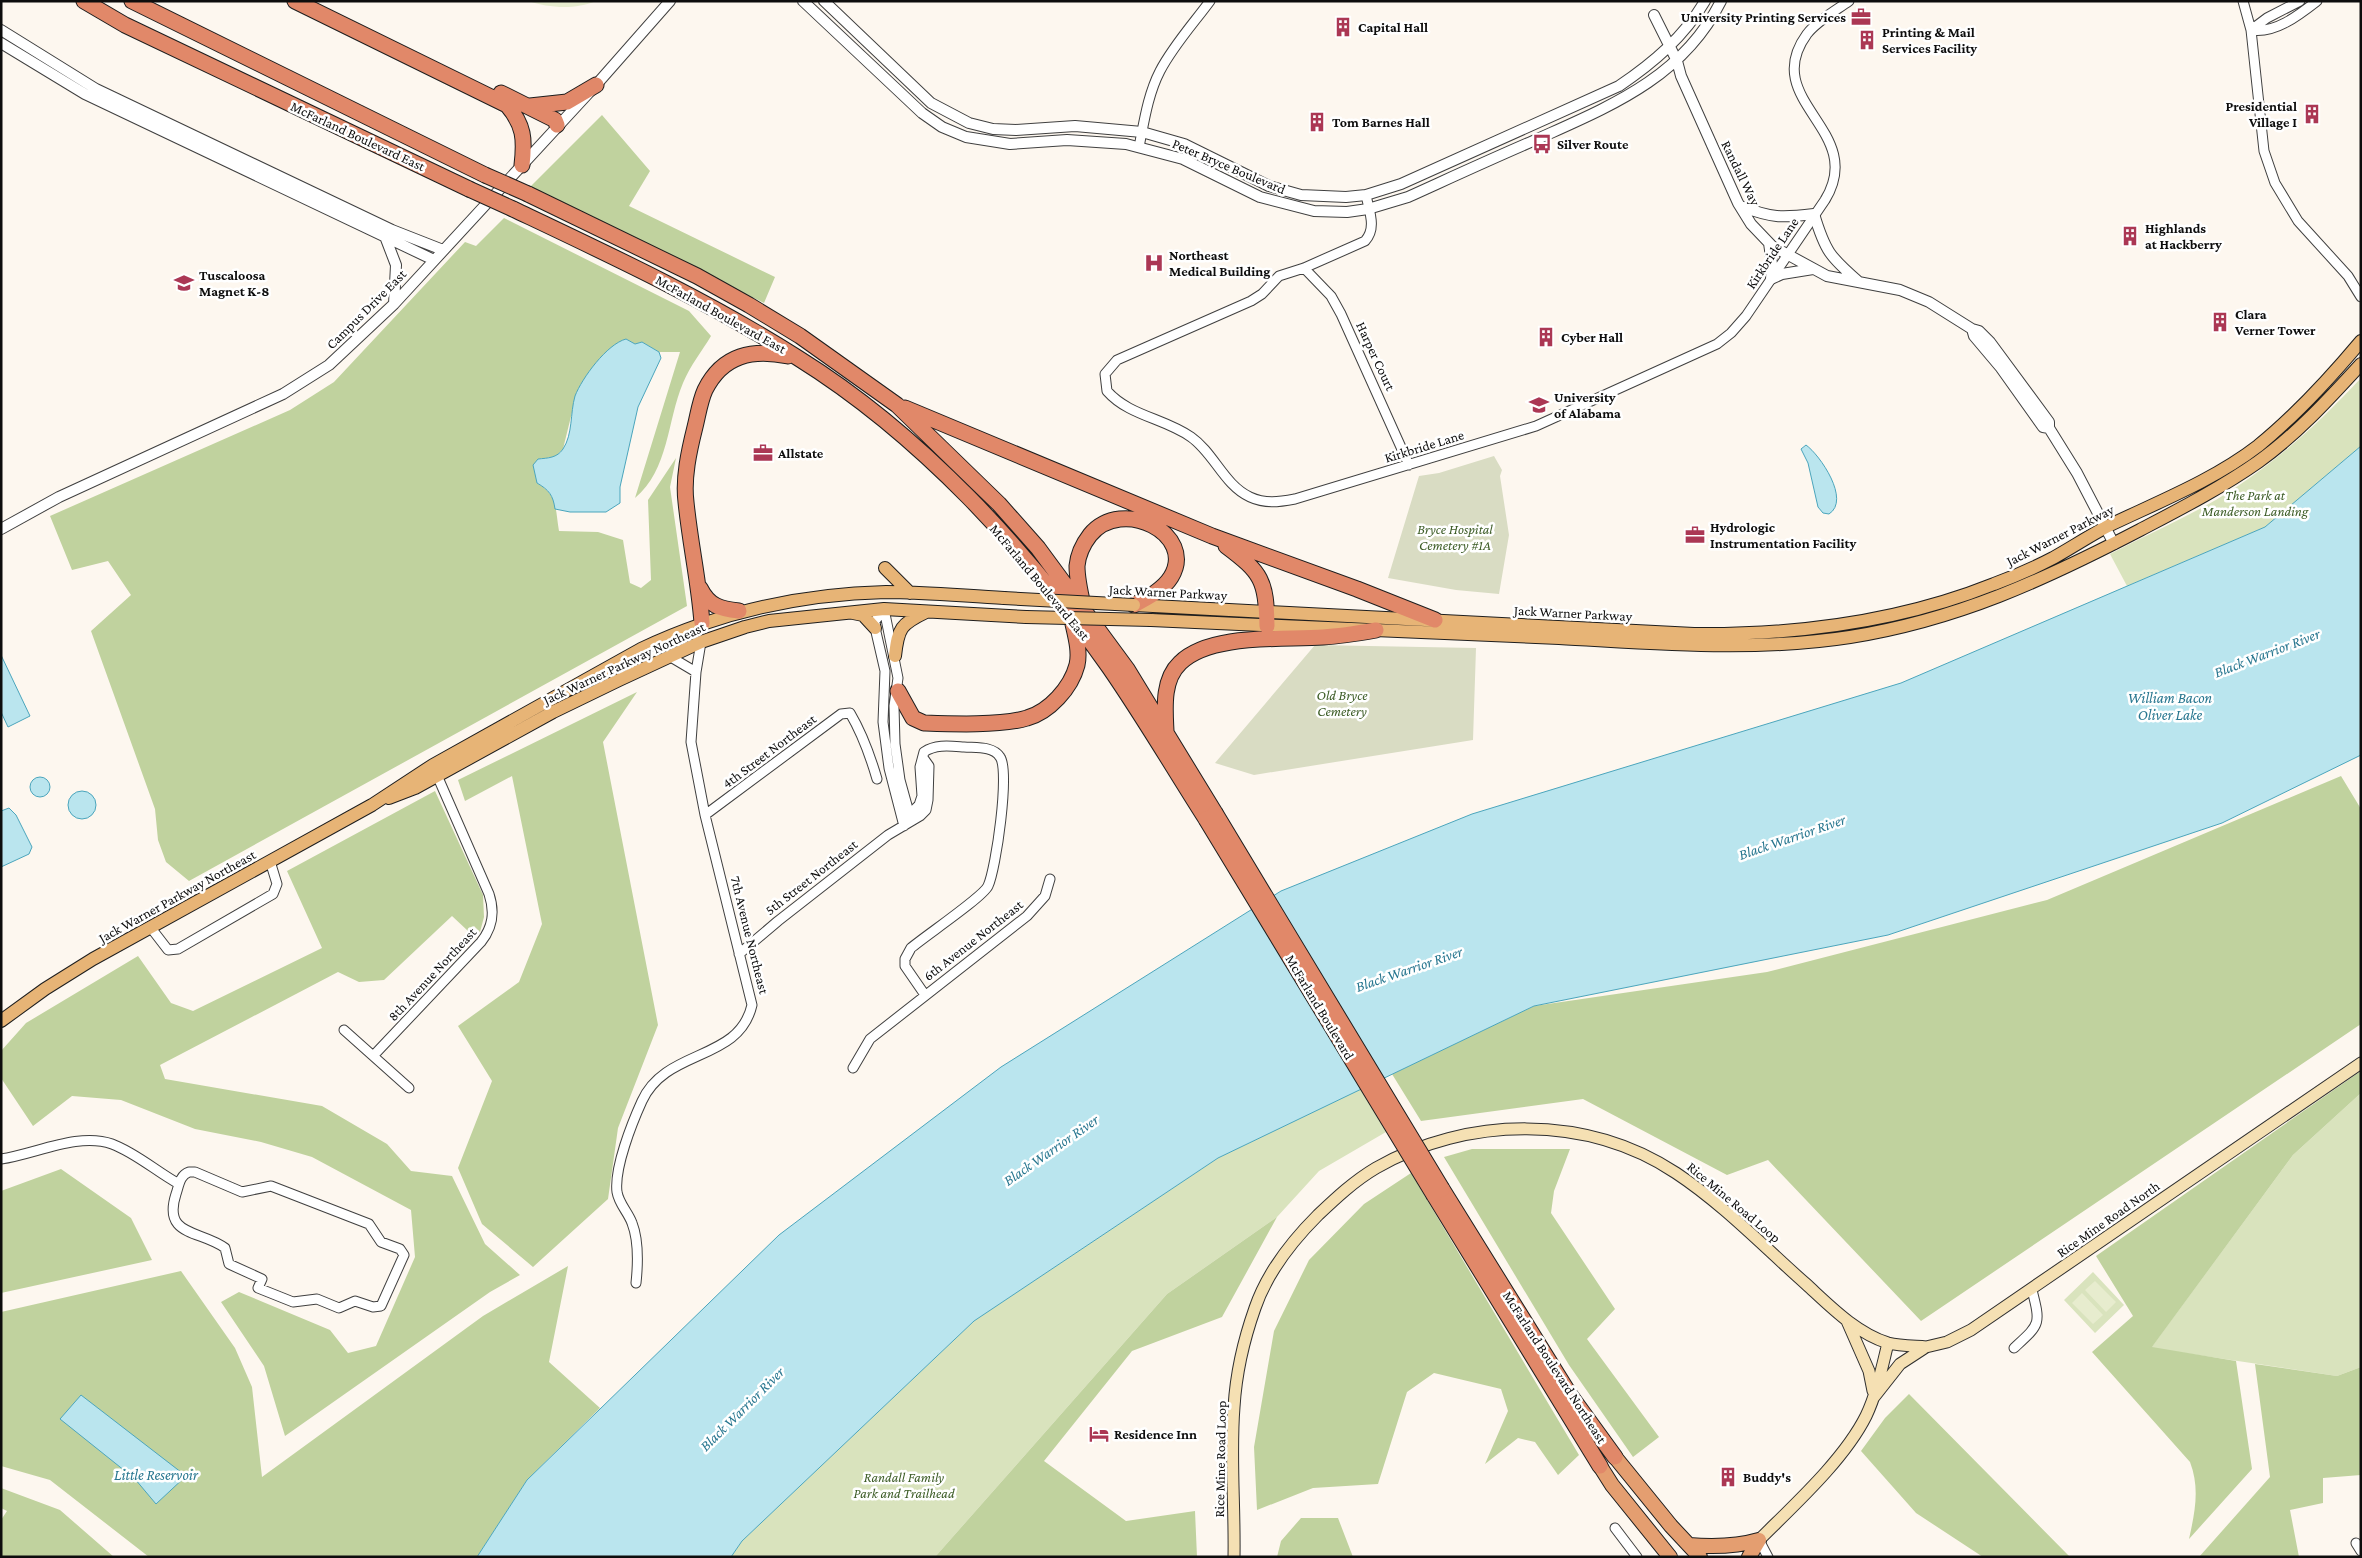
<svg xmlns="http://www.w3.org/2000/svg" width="2362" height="1558" font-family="'Crimson Pro',serif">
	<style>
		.green { fill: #d9e3bd }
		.forest { fill: #c0d29e }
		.cemetery { fill: #d9dcc3 }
		.pitch { fill: #e7ecce }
		.water { fill: #bae5ee; stroke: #4ba5bc }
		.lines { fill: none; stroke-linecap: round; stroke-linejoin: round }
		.minor-casing { stroke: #404040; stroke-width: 11 }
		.tertiary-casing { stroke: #404040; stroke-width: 12 }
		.secondary-casing { stroke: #2f2f2f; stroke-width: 13 }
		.primary-casing { stroke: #1e1e1e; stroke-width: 14 }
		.trunk-casing { stroke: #1e1e1e; stroke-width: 16 }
		.motorway-casing { stroke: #1e1e1e; stroke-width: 17 }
		.minor { stroke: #fff; stroke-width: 9 }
		.tertiary { stroke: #fff; stroke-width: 10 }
		.secondary { stroke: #f5e0b3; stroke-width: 11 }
		.primary { stroke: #e7b476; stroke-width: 12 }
		.trunk { stroke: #e49e70; stroke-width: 14 }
		.motorway { stroke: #e18869; stroke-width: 15 }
		.primary-bridge-casing { stroke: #1e1e1e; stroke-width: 14; stroke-linecap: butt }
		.motorway-bridge-casing { stroke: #1e1e1e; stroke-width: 17; stroke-linecap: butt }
		.primary-bridge { stroke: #e7b476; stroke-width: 12 }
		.motorway-bridge { stroke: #e18869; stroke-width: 15 }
		.labels { text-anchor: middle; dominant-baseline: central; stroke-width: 5; stroke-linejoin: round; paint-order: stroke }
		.poi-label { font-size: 14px; font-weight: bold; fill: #0d0d0d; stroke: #fff; text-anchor: start }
		.street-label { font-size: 14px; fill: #0d0d0d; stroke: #fff }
		.park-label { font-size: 14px; font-style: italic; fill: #3c5c26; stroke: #fff }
		.water-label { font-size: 15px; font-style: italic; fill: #27768f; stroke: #fff }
	</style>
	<rect width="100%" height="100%" fill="#fdf7ef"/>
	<!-- green -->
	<path class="green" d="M2361 378V446L2265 527 2127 586 2110 554C2151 532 2196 514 2235 488 2282 457 2323 419 2361 378Z
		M1360 1089 1386 1132 1319 1171 1277 1217 1167 1294 935 1557H731L742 1541 974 1321 1218 1158Z
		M2361 1093V1367L2337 1376 2151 1348 2293 1155Z
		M2093 1272 2124 1305 2095 1333 2064 1300Z"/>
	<!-- forest -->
	<path class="forest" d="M602 115 650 171 629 206 775 277 764 303 530 187Z
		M504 218 689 311 711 336C702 351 690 366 683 383 667 421 669 470 635 498L680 352H659L642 342 635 344 626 339 576 396 563 449 555 457 538 459 537 483C558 495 555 508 559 531L598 532 623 540 630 583 641 588 651 580 648 500 676 458 670 487 687 606 189 881 166 862 158 840 155 809 91 631 131 595 108 561 72 570 50 516 290 410 334 382 465 242 476 246Z
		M637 692 603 742 658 1025 618 1128 608 1199 533 1267 482 1224 458 1168 492 1081 458 1026 519 982 542 924 512 776 465 801 458 780Z
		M2341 776 2361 809V1024L1921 1321 1768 1160 1727 1175 1583 1099 1421 1121 1392 1074 1534 1006 1767 972 2047 900Z
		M435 791 483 895 484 917 480 932 474 926 468 931 452 916 384 980 359 982 338 972 160 1065 165 1079 322 1106 387 1144 411 1171 452 1176 485 1244 520 1275 490 1292 285 1436 264 1366 221 1302 239 1292 330 1330 348 1353 376 1346 415 1257 411 1210 312 1157 261 1142 195 1129 121 1100 72 1096 33 1126 1 1078V1051L26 1023 138 956 171 1003 193 1011 322 948 287 871Z
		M2361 1071V1093L2293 1155 2152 1347 2236 1361 2252 1469 2189 1539C2195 1512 2200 1488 2190 1462L2092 1352 2133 1316 2096 1256Z
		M1472 1149H1570L1554 1191 1551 1213 1615 1309 1587 1339 1659 1437 1633 1457 1569 1365 1444 1157Z
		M61 1169 131 1218 152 1260 1 1293V1191Z
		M1411 1173 1579 1455 1558 1475 1535 1442 1518 1438 1485 1464 1508 1411 1501 1389 1434 1373 1407 1392 1378 1484 1313 1488 1257 1510 1254 1447 1274 1331 1309 1260 1364 1204Z
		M1277 1217 1222 1317 1132 1351 1044 1461 1126 1521 1195 1511 1197 1557H935L1167 1294Z
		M568 1266 549 1362 600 1408 527 1480 477 1557H149L50 1480 1 1466V1312L181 1271 235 1348 252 1387 262 1477 483 1316Z
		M2255 1364 2337 1376 2361 1367V1475L2323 1478V1503L2290 1510 2299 1557H2199L2270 1477Z
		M1909 1394 2070 1557H1983L1916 1513 1861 1451 1885 1418Z
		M1 1488 60 1510 114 1557H1V1520L7 1511 1 1508Z
		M1301 1518H1338L1353 1557H1277L1281 1541Z"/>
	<!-- cemetery -->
	<path class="cemetery" d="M1494 456 1502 470 1500 476 1509 535 1499 594 1456 590 1388 578 1419 476 1439 473Z
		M1315 645 1476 648 1473 740 1254 775 1215 763Z"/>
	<!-- pitch -->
	<path class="pitch" d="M528 1H596C575 10 549 8 528 1Z
		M2095 1281 2116 1302 2106 1312 2085 1290Z
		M2082 1293 2103 1315 2093 1324 2072 1303Z"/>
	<!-- water -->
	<path class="water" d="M626 339 635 344 642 342 659 352 661 358 638 407 620 487V503L606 512H570L555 509C553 495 549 490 537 483L533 465 538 459C548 458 557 458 563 449 573 434 570 413 575 396 582 378 607 344 626 339Z
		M1806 445C1820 455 1851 500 1829 514L1823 513 1818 507 1808 463 1801 449Z
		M2361 446V755L2222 823 1888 935 1534 1006 1218 1158 974 1321 742 1541 731 1557H477L527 1480 779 1235 1001 1067 1281 891 1472 814 1901 683 2265 527Z
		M1 655 30 716 8 727 1 712Z
		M30 787a10 10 0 1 1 20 0a10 10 0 1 1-20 0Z
		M68 805a14 14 0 1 1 28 0a14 14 0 1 1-28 0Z
		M9 808 16 815 32 847 29 854 1 867V811Z
		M81 1395 186 1476 156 1504 135 1479 60 1419Z"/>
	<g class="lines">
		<defs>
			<path id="minor" d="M2243 1 2251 30 2264 151 2275 183 2298 221 2348 276 2361 297
				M2251 30C2275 34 2299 15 2317 1
				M2251 30 2267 18 2300 1
				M1139 147C1144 122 1148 94 1160 71 1173 46 1193 24 1210 1
				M1366 195C1369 211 1377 228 1365 241L1304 268 1279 276 1262 294 1251 301 1117 360 1105 374 1107 391C1129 416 1164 418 1191 437 1214 453 1224 485 1250 497 1265 504 1279 502 1295 499L1536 426 1717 344 1731 333 1746 316 1825 200C1868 130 1758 101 1807 34 1817 21 1835 11 1849 1
				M1304 268 1331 296 1341 314 1409 465
				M884 609 875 621 876 632 885 671 883 722 889 768 904 826
				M884 609 898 678 894 706 895 744 900 780 911 820
				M669 656 696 672
				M705 815 841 714 850 713C863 735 870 755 877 779
				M912 820V812L919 805 922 796 920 767 924 752C936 744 950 746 964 747 976 748 993 746 1000 757 1010 771 996 869 988 886 983 897 925 936 911 948L905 959V966L925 995
				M151 928 168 950 178 949 273 894 277 884 270 861
				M739 954 778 921 888 835 920 816 926 810 928 800 929 766 924 759
				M344 1030 409 1088
				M374 1055 481 942C493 927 495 912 489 894L436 773
				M853 1068 870 1039 1027 916 1045 896 1050 879
				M1 1159C36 1154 78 1132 112 1144 136 1153 157 1172 179 1184
				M189 1172H195L242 1192 271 1186 369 1224 381 1242 400 1249 404 1255 381 1306 373 1307 355 1301 339 1308 317 1299 293 1302 258 1288 262 1279 229 1264 225 1248C201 1230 162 1237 176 1194 179 1185 180 1175 189 1172Z
				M636 1283C638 1264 639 1241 632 1223 628 1212 619 1204 617 1192 614 1168 632 1123 642 1101 666 1048 739 1062 752 1005L705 815 691 742 696 672 701 642
				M2014 1348C2040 1324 2041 1325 2032 1290
				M1615 1528 1637 1557
				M1759 1540 1768 1557
				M2356 1543 2361 1551"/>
			<path id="tertiary" d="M803 1 922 113 942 127 966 137 1010 144 1067 140 1126 144 1183 159 1260 197 1314 211 1347 212 1368 209 1408 197C1450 178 1491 159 1533 141 1608 107 1682 79 1721 1
				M824 1 931 103 969 123 993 129 1016 130 1075 126 1142 132 1184 144 1269 186 1301 195 1346 197 1366 195 1401 184 1619 86C1653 63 1684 37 1705 1
				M1654 15 1677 61 1681 76 1738 203 1751 224 1772 246 1827 276 1900 290 1929 302 1972 329 1979 331 1990 342 2049 422V428L2077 473 2114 544
				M1 30 96 89 392 230 443 250
				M1 43 85 94 434 260
				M1740 206C1772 218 1781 218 1814 214 1825 251 1830 257 1859 282
				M386 239 396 265 394 304
				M1769 243 1772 264 1771 279 1782 274 1813 269
				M1972 329 1974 336 2001 368 2043 427 2049 428
				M1 529 59 497 283 394 329 365 394 304 596 85 670 1"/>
			<path id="secondary" d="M1847 1321 1869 1371 1873 1391
				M1874 1397 1900 1364 1926 1347 1947 1342 1971 1330 2361 1063
				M1759 1540C1794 1505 1844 1460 1866 1416 1877 1393 1882 1367 1888 1343
				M1234 1557C1235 1507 1230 1456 1234 1407 1236 1374 1244 1339 1255 1308 1267 1273 1292 1241 1318 1215 1336 1198 1354 1181 1376 1168 1467 1116 1587 1114 1676 1173 1723 1204 1764 1247 1806 1284 1830 1306 1856 1333 1888 1343 1900 1346 1914 1346 1926 1347"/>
			<path id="primary" d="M885 568 910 593
				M1134 605 1694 634C1795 635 1899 622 1994 584 2013 577 2034 568 2053 558 2071 548 2089 536 2108 526 2158 502 2214 480 2258 446 2296 415 2330 378 2361 341
				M853 613 863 615 875 628
				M1151 620C1287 626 1423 633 1559 638 1655 643 1754 652 1850 637 1957 620 2044 580 2140 530 2180 509 2221 488 2258 462 2296 435 2329 399 2361 364
				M895 656C898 628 901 624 926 612
				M389 798 415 788 553 712 619 680 701 642 745 627 769 621 884 609 1026 617
				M1 1021 45 989 93 959 372 805 433 765 641 649C719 612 800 594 886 592 925 592 965 596 1004 598"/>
			<path id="trunk" d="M1615 1457 1671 1526 1700 1557
				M1600 1466 1612 1485 1670 1557
				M1689 1545C1713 1547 1735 1547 1759 1540
				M1749 1557 1759 1540"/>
			<path id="motorway" d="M84 1 125 25 469 189
				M132 1 485 175
				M295 1 507 105C524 125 525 139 522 165
				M501 93 555 120 557 125
				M530 106 567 102 596 85
				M528 194 697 276 749 305 800 336 897 405 999 504 1038 548 1127 669 1215 813
				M513 209C610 255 707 300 798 358 920 434 1027 550 1109 667 1143 716 1174 769 1206 819
				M905 408 1212 536 1357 589 1435 620
				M1226 546C1262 573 1266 580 1267 626
				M700 588C709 606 720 609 739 611
				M1083 605C1080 592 1077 579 1077 566 1078 555 1083 544 1090 535 1122 496 1197 534 1171 577 1163 590 1147 598 1134 605
				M702 623C699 582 690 543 686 502 683 478 689 451 695 427 698 415 700 401 705 390 723 354 753 349 788 356
				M898 691 913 718 924 723C951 724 1001 726 1027 718 1049 712 1071 688 1077 665 1080 652 1076 637 1073 624
				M1166 731C1165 709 1162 680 1180 663 1210 633 1284 640 1323 637 1341 636 1359 633 1376 630
				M1442 1189 1570 1395 1615 1457
				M1434 1195 1600 1466"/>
		</defs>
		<!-- minor casing -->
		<use href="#minor" class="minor-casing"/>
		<!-- tertiary casing -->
		<use href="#tertiary" class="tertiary-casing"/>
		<!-- secondary casing -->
		<use href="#secondary" class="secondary-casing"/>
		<!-- primary casing -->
		<use href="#primary" class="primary-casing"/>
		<!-- trunk casing -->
		<use href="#trunk" class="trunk-casing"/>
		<!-- motorway casing -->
		<use href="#motorway" class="motorway-casing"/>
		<!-- minor -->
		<use href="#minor" class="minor"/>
		<!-- tertiary -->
		<use href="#tertiary" class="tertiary"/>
		<!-- secondary -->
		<use href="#secondary" class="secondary"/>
		<!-- primary -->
		<use href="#primary" class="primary"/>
		<!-- trunk -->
		<use href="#trunk" class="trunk"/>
		<!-- motorway -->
		<use href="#motorway" class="motorway"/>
		<defs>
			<path id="primary-bridge" d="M1004 598 1134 605
				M1026 617 1151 620"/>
			<path id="motorway-bridge" d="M485 175 528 194
				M469 189 513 209
				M1215 813 1442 1189
				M1206 819 1434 1195"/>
		</defs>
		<!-- primary-bridge casing -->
		<use href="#primary-bridge" class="primary-bridge-casing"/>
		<!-- motorway-bridge casing -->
		<use href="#motorway-bridge" class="motorway-bridge-casing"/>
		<!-- primary-bridge -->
		<use href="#primary-bridge" class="primary-bridge"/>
		<!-- motorway-bridge -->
		<use href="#motorway-bridge" class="motorway-bridge"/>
	</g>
	<!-- icons -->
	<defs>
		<symbol id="office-bare" viewBox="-9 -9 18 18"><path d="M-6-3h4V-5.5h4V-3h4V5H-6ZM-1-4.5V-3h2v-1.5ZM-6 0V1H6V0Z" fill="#ab3754" stroke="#fff" stroke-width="2.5" paint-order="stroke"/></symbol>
		<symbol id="building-bare" viewBox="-9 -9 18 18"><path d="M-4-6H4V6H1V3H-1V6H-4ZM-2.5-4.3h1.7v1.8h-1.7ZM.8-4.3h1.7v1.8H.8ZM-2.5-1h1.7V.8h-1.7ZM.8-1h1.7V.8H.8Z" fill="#ab3754" stroke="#fff" stroke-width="2.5" paint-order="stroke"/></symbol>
		<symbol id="bus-bare" viewBox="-9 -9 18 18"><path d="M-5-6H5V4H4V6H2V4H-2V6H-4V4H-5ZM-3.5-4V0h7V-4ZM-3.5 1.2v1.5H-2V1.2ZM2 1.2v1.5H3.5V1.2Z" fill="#ab3754" stroke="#fff" stroke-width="2.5" paint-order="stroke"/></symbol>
		<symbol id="hospital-bare" viewBox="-9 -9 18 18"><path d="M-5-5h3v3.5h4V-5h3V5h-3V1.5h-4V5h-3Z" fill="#ab3754" stroke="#fff" stroke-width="2.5" paint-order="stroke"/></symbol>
		<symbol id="school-bare" viewBox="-9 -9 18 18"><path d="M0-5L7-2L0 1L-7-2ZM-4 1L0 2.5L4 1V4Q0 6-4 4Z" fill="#ab3754" stroke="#fff" stroke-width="2.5" paint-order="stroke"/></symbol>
		<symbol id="university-bare" viewBox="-9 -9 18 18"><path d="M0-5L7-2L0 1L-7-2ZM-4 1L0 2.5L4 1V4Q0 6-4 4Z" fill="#ab3754" stroke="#fff" stroke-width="2.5" paint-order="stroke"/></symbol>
		<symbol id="hotel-bare" viewBox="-9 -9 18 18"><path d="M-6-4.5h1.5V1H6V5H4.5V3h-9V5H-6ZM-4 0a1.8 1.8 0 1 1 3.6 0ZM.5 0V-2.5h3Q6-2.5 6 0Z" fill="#ab3754" stroke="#fff" stroke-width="2.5" paint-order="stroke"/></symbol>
	</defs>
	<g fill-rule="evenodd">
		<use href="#office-bare" x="1847" y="3" width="28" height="28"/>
		<use href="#building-bare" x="1329" y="13" width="28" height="28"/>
		<use href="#building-bare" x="1853" y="26" width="28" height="28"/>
		<use href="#building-bare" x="2298" y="100" width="28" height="28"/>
		<use href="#building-bare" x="1303" y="108" width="28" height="28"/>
		<use href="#bus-bare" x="1528" y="130" width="28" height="28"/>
		<use href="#building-bare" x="2116" y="222" width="28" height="28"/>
		<use href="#hospital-bare" x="1140" y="249" width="28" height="28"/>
		<use href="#school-bare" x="170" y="269" width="28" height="28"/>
		<use href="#building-bare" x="2206" y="308" width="28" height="28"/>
		<use href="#building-bare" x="1532" y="323" width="28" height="28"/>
		<use href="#university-bare" x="1525" y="391" width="28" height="28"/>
		<use href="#office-bare" x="749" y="439" width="28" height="28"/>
		<use href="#office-bare" x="1681" y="521" width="28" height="28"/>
		<use href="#hotel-bare" x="1085" y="1420" width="28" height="28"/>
		<use href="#building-bare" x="1714" y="1463" width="28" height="28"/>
	</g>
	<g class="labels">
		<!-- poi labels -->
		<g class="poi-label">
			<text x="1846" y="17" text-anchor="end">University Printing Services</text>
			<text x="1358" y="27">Capital Hall</text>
			<text x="1882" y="32">Printing &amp; Mail<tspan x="1882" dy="16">Services Facility</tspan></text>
			<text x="2297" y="106" text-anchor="end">Presidential<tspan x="2297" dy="16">Village I</tspan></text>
			<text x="1332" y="122">Tom Barnes Hall</text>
			<text x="1557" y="144">Silver Route</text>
			<text x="2145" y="228">Highlands<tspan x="2145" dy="16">at Hackberry</tspan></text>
			<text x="1169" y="255">Northeast<tspan x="1169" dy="16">Medical Building</tspan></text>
			<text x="199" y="275">Tuscaloosa<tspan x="199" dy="16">Magnet K-8</tspan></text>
			<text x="2235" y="314">Clara<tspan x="2235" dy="16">Verner Tower</tspan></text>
			<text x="1561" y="337">Cyber Hall</text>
			<text x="1554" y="397">University<tspan x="1554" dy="16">of Alabama</tspan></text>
			<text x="778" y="453">Allstate</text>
			<text x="1710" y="527">Hydrologic<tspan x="1710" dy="16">Instrumentation Facility</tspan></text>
			<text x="1114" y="1434">Residence Inn</text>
			<text x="1743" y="1477">Buddy's</text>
		</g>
		<!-- street labels -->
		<g class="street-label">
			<text transform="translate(358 136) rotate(25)">McFarland Boulevard East</text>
			<text transform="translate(1229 166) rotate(23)">Peter Bryce Boulevard</text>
			<text transform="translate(1741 173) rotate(64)">Randall Way</text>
			<text transform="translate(1772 253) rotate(-56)">Kirkbride Lane</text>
			<text transform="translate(366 309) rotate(-45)">Campus Drive East</text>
			<text transform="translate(721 314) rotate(29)">McFarland Boulevard East</text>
			<text transform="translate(1376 356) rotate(65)">Harper Court</text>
			<text transform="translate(1424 446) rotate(-17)">Kirkbride Lane</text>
			<text transform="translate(2060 535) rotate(-27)">Jack Warner Parkway</text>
			<text transform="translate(1040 582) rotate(50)">McFarland Boulevard East</text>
			<text transform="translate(1168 592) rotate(3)">Jack Warner Parkway</text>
			<text transform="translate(1573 613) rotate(3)">Jack Warner Parkway</text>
			<text transform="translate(624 663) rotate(-25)">Jack Warner Parkway Northeast</text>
			<text transform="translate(769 751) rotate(-37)">4th Street Northeast</text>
			<text transform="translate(811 877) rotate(-38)">5th Street Northeast</text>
			<text transform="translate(177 896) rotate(-29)">Jack Warner Parkway Northeast</text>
			<text transform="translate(750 935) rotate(76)">7th Avenue Northeast</text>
			<text transform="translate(973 940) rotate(-38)">6th Avenue Northeast</text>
			<text transform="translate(432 974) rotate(-47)">8th Avenue Northeast</text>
			<text transform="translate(1320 1007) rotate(59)">McFarland Boulevard</text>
			<text transform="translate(1734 1202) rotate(40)">Rice Mine Road Loop</text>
			<text transform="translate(2108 1219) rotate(-35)">Rice Mine Road North</text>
			<text transform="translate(1555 1367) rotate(57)">McFarland Boulevard Northeast</text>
			<text transform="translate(1220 1459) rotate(-89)">Rice Mine Road Loop</text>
		</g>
		<!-- park labels -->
		<g class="park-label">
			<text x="2255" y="495">The Park at<tspan x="2255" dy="16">Manderson Landing</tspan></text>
			<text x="1455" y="529">Bryce Hospital<tspan x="1455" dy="16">Cemetery #1A</tspan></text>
			<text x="1342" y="695">Old Bryce<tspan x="1342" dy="16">Cemetery</tspan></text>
			<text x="904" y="1477">Randall Family<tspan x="904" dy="16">Park and Trailhead</tspan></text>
		</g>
		<!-- water labels -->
		<g class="water-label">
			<text transform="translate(2267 653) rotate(-21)">Black Warrior River</text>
			<text x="2170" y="698">William Bacon<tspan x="2170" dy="17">Oliver Lake</tspan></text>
			<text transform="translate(1792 837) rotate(-19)">Black Warrior River</text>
			<text transform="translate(1409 969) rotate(-19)">Black Warrior River</text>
			<text transform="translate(1051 1150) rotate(-35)">Black Warrior River</text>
			<text transform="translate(742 1409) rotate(-45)">Black Warrior River</text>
			<text x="156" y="1475">Little Reservoir</text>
		</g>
	</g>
	<!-- border -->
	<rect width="2362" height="1558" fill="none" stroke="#0d0d0d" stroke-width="5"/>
</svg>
